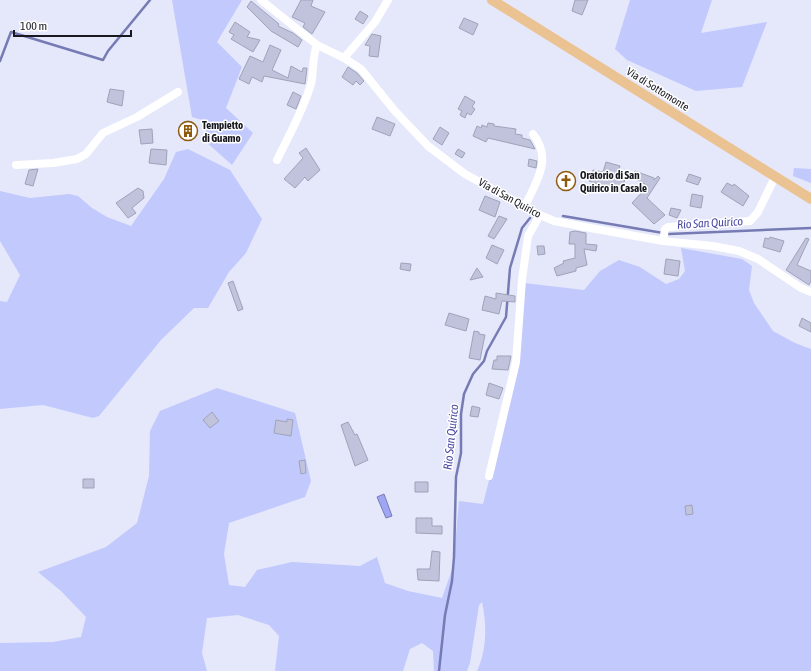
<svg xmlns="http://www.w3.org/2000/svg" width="811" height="671" font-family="'Asap Condensed',sans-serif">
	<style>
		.green { fill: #c2c9fd }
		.water { fill: #9fa6f4; stroke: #767bb4 }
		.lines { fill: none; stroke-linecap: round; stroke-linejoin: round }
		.stream { stroke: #767bb4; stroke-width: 2.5 }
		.building { fill: #c0c3db; stroke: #9fa3b9 }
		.minor { stroke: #fff; stroke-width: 8 }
		.major { stroke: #ebc291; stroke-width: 10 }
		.labels { text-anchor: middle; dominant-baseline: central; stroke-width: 3; stroke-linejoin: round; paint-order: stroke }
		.street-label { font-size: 11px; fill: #171820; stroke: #fff }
		.poi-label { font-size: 11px; font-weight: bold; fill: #171820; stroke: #fff; text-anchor: start }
		.water-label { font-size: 12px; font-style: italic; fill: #4a4aa5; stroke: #fff }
	</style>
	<rect width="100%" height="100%" fill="#e5e7fb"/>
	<!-- green -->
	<path class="green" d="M172 0H242L217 42 242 67 226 108 253 133 232 165 205 141 206 121 192 117Z
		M630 0H712L701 33 767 22 742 87 696 91 627 60 615 49Z
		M188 149 230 170 262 219 246 253 229 272 208 308H194L161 340 99 416 93 418 43 405 0 409V301L7 302 20 275 0 241V191L30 198 69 194 78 196 92 208 107 217 131 226 164 179 176 152Z
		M794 168 811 169V183L793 176Z
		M681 248 742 259 752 266 749 290 754 303 773 331 795 343 811 349V671H477C487 649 487 625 482 602L479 605 470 663 467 671H434L433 651 422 643 410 649 403 671H275L279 636 269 625 238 615 207 618 202 653 207 671H0V643L53 642 81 637 86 617 61 591 38 572 106 547 137 523 149 476 150 431 160 411 217 388 295 413 311 481 305 497 229 523 224 554 229 585 245 587 257 570 292 562 360 566 377 557 385 583 408 591 442 598 453 567 459 501 483 504 519 363 524 283 584 290 600 271 619 260 640 267 666 284 679 279 685 271Z"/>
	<!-- water -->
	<path class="water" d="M384 494 392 516 386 518 377 497Z"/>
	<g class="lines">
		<!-- stream -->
		<path class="stream" d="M0 61 11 32 103 60 108 51 150 0
			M563 216 669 234 811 228
			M439 671 445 615 452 581 454 557 456 477 461 453V414L464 394 473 374 484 361 487 351 506 317 510 268 522 228 530 218"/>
	</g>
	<!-- building -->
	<path class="building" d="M301 0H313L311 6 325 12 312 34 303 27 305 23 292 17Z
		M575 0H588L582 15 572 11Z
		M251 1 279 24 278 26 293 33 302 40 298 47 271 31 247 7Z
		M360 11 368 16 363 24 355 19Z
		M464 18 478 24 473 35 459 28Z
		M235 22 250 32 247 37 260 40 253 52 231 39 234 35 229 32Z
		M372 34 381 36 378 57 369 56 370 46 365 45Z
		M270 45 281 50 272 70 288 78 291 66 302 72 303 68H307L305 84 264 76 262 82 252 77 249 84 239 79 250 56 263 62Z
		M348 67 357 73 364 81 360 85 356 81 353 85 342 77Z
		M110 89 124 91 122 106 107 102Z
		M293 92 301 96 296 109 287 105Z
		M465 96 475 102 472 107 475 109 471 115 467 113 465 118 460 115 462 111 458 109Z
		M377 117 395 124 390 136 372 129Z
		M179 130a9 9 0 1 1 18 0a9 9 0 1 1-18 0Z
		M488 123 494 124V126L516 129 515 134 522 135V138L530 140 535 149 488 138 486 142 473 136 477 126 481 128 482 125 487 127Z
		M440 127 449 133 442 145 433 139Z
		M152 129 153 143 141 144 139 130Z
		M306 148 320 170 308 181 305 177 295 188 284 179 303 158 299 153Z
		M151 149 167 150 166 165 149 163Z
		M458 149 465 153 462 158 455 154Z
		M529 159 537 161 536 168 528 166Z
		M606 162 620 166 617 177 625 179 621 192 589 181 593 170 603 172Z
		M38 169 33 186 25 184 29 170Z
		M635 171 654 178V180L658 176 660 178 647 198 665 215 654 224 632 203 648 186 632 177Z
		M689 174 701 178 698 185 686 181Z
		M558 176 575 178 574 187 557 184Z
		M727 183 733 186 734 184 749 196 743 206 721 192Z
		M138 188 143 191 144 198 132 208 136 213 128 218 116 203Z
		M692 194 703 196 701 208 690 206Z
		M485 196 500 202 495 217 479 210Z
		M671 208 681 210 677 218 669 215Z
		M499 216 507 219 494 239 488 236Z
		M575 231 586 233V244L597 245 596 251 584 249 587 265 576 268V271L557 276 554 268 564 263 563 261 575 258V244H569L570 232Z
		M770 237 784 241 780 252 763 247 765 238 769 239Z
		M806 238 809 239 797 265 811 271V281L809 285 786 270Z
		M492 245 504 250 497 264 486 258Z
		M537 246H544L545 254 538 255Z
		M666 259 680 261 678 276 664 274Z
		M401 263 411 264 410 271 400 269Z
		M477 268 483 277 470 280Z
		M233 281 243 309 238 311 228 283Z
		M496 293 515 296V302L502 301 499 314 482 310 485 296 496 299Z
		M449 313 469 319 466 331 445 325Z
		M802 318 811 323V332L799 326Z
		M474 331 479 332V334L485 335 480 360 469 358Z
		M497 356H511L508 370 492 369 494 360H497Z
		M489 383 503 388 499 399 486 395Z
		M472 406 480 408 478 417 470 416Z
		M212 412 219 421 210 428 203 420Z
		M287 419 293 420 291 436 274 433 276 420 287 422Z
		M348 422 355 435 357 434 368 460 355 466 341 425Z
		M305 460 306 473 301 474 299 461Z
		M83 479H94V488H83Z
		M415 482H428V492H415Z
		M692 505 693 514 686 515 685 506Z
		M416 518H432V526H442V534L416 533Z
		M432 551 440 552 439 581 418 580 417 569H430Z"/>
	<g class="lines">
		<!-- minor -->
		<path class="minor" d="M261 0 317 45 344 58 361 69 394 110 428 146 465 174 540 215 554 221 585 227 663 241 713 246 739 251 758 259 801 288 811 292
			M344 58 375 22 388 0
			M277 160C289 135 303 111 311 84 314 71 312 57 317 45
			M16 165 53 163 77 159 86 154 103 133 137 117 178 92
			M525 206C536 182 553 159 533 134
			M663 241 665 229 668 227 750 221 758 212 775 177
			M489 476 516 362 522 280 528 236 540 215"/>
		<!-- major -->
		<path class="major" d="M492 0 811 199"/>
	</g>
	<!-- icons -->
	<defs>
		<symbol id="building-ring" viewBox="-11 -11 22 22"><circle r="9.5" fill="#fff" stroke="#8f5a0c" stroke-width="1.5"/><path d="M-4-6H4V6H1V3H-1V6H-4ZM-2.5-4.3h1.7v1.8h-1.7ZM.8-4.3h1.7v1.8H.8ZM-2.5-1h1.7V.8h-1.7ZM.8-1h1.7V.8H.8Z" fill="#8f5a0c"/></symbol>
		<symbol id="church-ring" viewBox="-11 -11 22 22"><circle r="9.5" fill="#fff" stroke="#8f5a0c" stroke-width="1.5"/><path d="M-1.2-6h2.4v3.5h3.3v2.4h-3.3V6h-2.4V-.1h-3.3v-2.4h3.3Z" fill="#8f5a0c"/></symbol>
	</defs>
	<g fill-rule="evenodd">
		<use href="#building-ring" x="177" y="120" width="22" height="22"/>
		<use href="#church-ring" x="555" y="170" width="22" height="22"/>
	</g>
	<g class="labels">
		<!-- street labels -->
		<g class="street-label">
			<text transform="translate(658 89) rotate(32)">Via di Sottomonte</text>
			<text transform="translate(510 198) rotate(29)">Via di San Quirico</text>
		</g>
		<!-- poi labels -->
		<g class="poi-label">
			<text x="202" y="125">Tempietto<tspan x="202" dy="13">di Guamo</tspan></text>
			<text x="580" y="175">Oratorio di San<tspan x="580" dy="13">Quirico in Casale</tspan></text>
		</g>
		<!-- water labels -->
		<g class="water-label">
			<text transform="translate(710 223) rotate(-3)">Rio San Quirico</text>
			<text transform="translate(451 437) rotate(-84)">Rio San Quirico</text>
		</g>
	</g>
	<!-- scale -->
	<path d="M14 30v6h117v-6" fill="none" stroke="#171820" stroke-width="2"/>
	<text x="20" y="30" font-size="12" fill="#171820" stroke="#ffffff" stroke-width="3" paint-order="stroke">100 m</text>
</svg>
